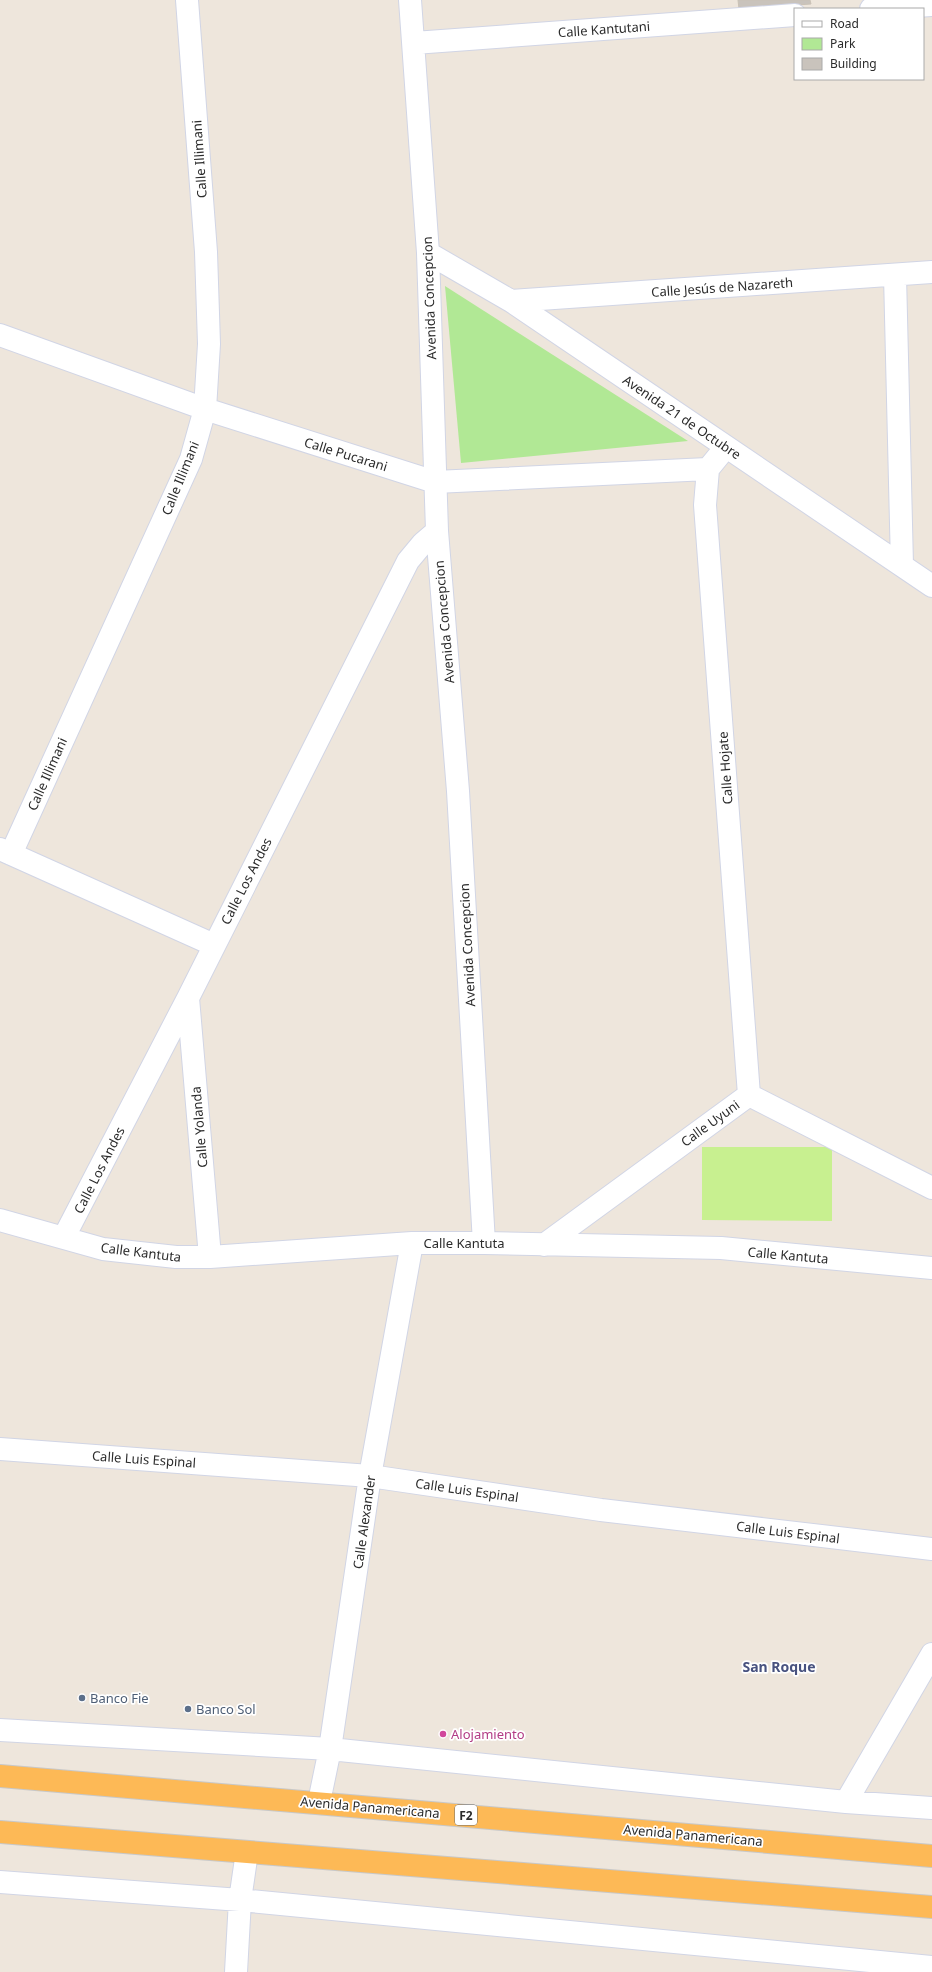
<svg xmlns="http://www.w3.org/2000/svg" width="932" height="1972" font-family="'Noto Sans',sans-serif">
	<style>
		.green { fill: #b1e895 }
		.pitch { fill: #c8f090 }
		.building { fill: #c9c3bc; stroke: #cac2b6 }
		.lines { fill: none; stroke-linecap: round; stroke-linejoin: round }
		.minor-casing { stroke: #d1d5e5; stroke-width: 24 }
		.trunk-casing { stroke: #c8c8c8; stroke-width: 24 }
		.minor { stroke: #fff; stroke-width: 22 }
		.trunk { stroke: #fdb956; stroke-width: 22 }
		.service-dot { fill: #5c6f8a; stroke: #fff; stroke-width: 1.5 }
		.hotel-dot { fill: #d1479c; stroke: #fff; stroke-width: 1.5 }
		.labels { text-anchor: middle; dominant-baseline: central; stroke-width: 3.5; stroke-linejoin: round; paint-order: stroke }
		.shield { fill: #fff; stroke: #6b6b6b; stroke-width: 1 }
		.shield-label { font-size: 12px; font-weight: bold; fill: #2b2b2b }
		.street-label { font-size: 13px; fill: #2b2b2b; stroke: #fff }
		.service-label { font-size: 13px; fill: #4e5e75; stroke: #fff; text-anchor: start }
		.hotel-label { font-size: 13px; fill: #b23c85; stroke: #fff; text-anchor: start }
		.neighbourhood-label { font-size: 14px; font-weight: bold; fill: #48527f; stroke: #fff }
	</style>
	<rect width="100%" height="100%" fill="#eee6dc"/>
	<!-- green -->
	<path class="green" d="M445 286 688 441 461 463Z"/>
	<!-- pitch -->
	<path class="pitch" d="M702 1147H832V1221L702 1220Z"/>
	<!-- building -->
	<path class="building" d="M738 0H810L811 4 739 9Z"/>
	<g class="lines">
		<defs>
			<path id="minor" d="M410 0 428 253 437 531 458 791 484 1243
				M871 9 932 5
				M414 43 795 15
				M428 253 511 301 932 586
				M895 275 902 565
				M511 301 932 272
				M0 335 205 409 435 482 708 469
				M726 447 708 469 705 505 749 1095
				M0 849 214 945
				M11 854 191 459 205 409 209 344 206 252 187 0
				M188 998 210 1257
				M749 1095 932 1188
				M0 1220 103 1249 176 1257H210L412 1243H484L721 1248 932 1268
				M64 1237 188 998 408 561 423 543 437 531
				M544 1245 749 1095
				M0 1449 370 1476 601 1510 932 1549
				M0 1730 330 1749 846 1802 932 1808
				M319 1802 330 1749 370 1476 412 1243
				M846 1802 932 1654
				M0 1882 240 1900 932 1967
				M236 1972 240 1900 247 1852"/>
			<path id="trunk" d="M0 1776 932 1856
				M0 1832 932 1907"/>
		</defs>
		<!-- minor casing -->
		<use href="#minor" class="minor-casing"/>
		<!-- trunk casing -->
		<use href="#trunk" class="trunk-casing"/>
		<!-- minor -->
		<use href="#minor" class="minor"/>
		<!-- trunk -->
		<use href="#trunk" class="trunk"/>
	</g>
	<!-- markers -->
	<g class="service-dot">
		<circle cx="82" cy="1698" r="4"/>
		<circle cx="188" cy="1709" r="4"/>
	</g>
	<circle class="hotel-dot" cx="443" cy="1734" r="4"/>
	<g class="labels">
		<!-- shield labels -->
		<rect class="shield" x="455" y="1805" width="22" height="20" rx="3"/>
		<g class="shield-label">
			<text x="466" y="1815">F2</text>
		</g>
		<!-- street labels -->
		<g class="street-label">
			<text transform="translate(604 29) rotate(-4)">Calle Kantutani</text>
			<text transform="translate(199 159) rotate(-94)">Calle Illimani</text>
			<text transform="translate(722 287) rotate(-4)">Calle Jesús de Nazareth</text>
			<text transform="translate(429 298) rotate(-92)">Avenida Concepcion</text>
			<text transform="translate(682 417) rotate(34)">Avenida 21 de Octubre</text>
			<text transform="translate(346 454) rotate(17)">Calle Pucarani</text>
			<text transform="translate(180 478) rotate(-68)">Calle Illimani</text>
			<text transform="translate(444 622) rotate(-95)">Avenida Concepcion</text>
			<text transform="translate(725 768) rotate(-94)">Calle Hojate</text>
			<text transform="translate(47 774) rotate(-66)">Calle Illimani</text>
			<text transform="translate(246 881) rotate(-63)">Calle Los Andes</text>
			<text transform="translate(467 945) rotate(-93)">Avenida Concepcion</text>
			<text transform="translate(710 1123) rotate(-36)">Calle Uyuni</text>
			<text transform="translate(199 1127) rotate(-95)">Calle Yolanda</text>
			<text transform="translate(99 1170) rotate(-63)">Calle Los Andes</text>
			<text x="464" y="1243">Calle Kantuta</text>
			<text transform="translate(141 1252) rotate(7)">Calle Kantuta</text>
			<text transform="translate(788 1255) rotate(5)">Calle Kantuta</text>
			<text transform="translate(144 1459) rotate(4)">Calle Luis Espinal</text>
			<text transform="translate(467 1490) rotate(8)">Calle Luis Espinal</text>
			<text transform="translate(364 1522) rotate(-82)">Calle Alexander</text>
			<text transform="translate(788 1532) rotate(7)">Calle Luis Espinal</text>
			<text transform="translate(370 1807) rotate(5)">Avenida Panamericana</text>
			<text transform="translate(693 1835) rotate(5)">Avenida Panamericana</text>
		</g>
		<!-- service labels -->
		<g class="service-label">
			<text x="90" y="1698">Banco Fie</text>
			<text x="196" y="1709">Banco Sol</text>
		</g>
		<!-- hotel labels -->
		<g class="hotel-label">
			<text x="451" y="1734">Alojamiento</text>
		</g>
		<!-- neighbourhood labels -->
		<g class="neighbourhood-label">
			<text x="779" y="1666">San Roque</text>
		</g>
	</g>
	<!-- legend -->
	<rect x="794" y="8" width="130" height="72" fill="#ffffff" stroke="#aaaaaa"/>
	<rect x="802" y="21" width="20" height="6" fill="#ffffff" stroke="#aaaaaa"/>
	<text x="830" y="28" font-size="12" fill="#2b2b2b">Road</text>
	<rect x="802" y="38" width="20" height="12" fill="#b1e895" stroke="#aaaaaa"/>
	<text x="830" y="48" font-size="12" fill="#2b2b2b">Park</text>
	<rect x="802" y="58" width="20" height="12" fill="#c9c3bc" stroke="#aaaaaa"/>
	<text x="830" y="68" font-size="12" fill="#2b2b2b">Building</text>
</svg>
